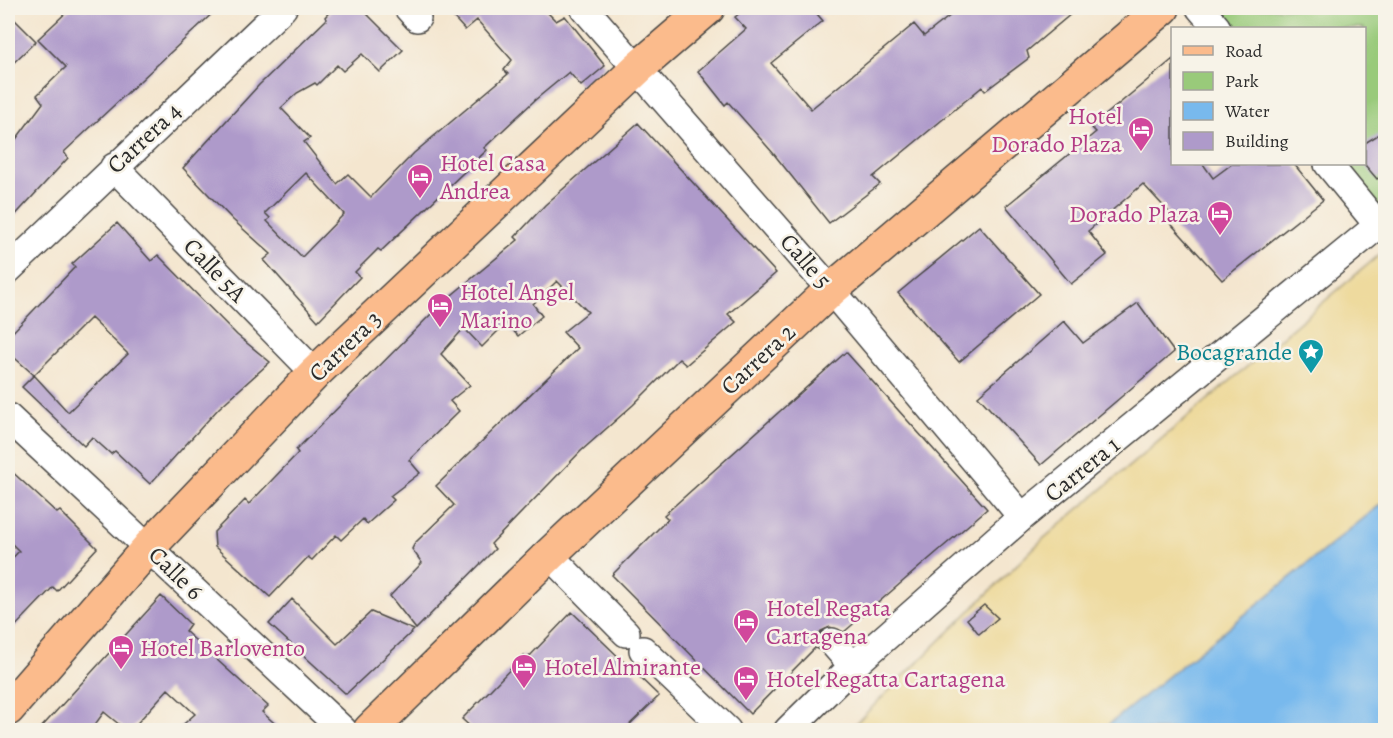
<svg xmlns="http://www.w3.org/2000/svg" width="1393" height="738" font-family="Alegreya,serif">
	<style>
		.green { fill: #99ca7a; stroke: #627a52; stroke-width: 1.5 }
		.sand { fill: #eeda9e; stroke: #8c8264; stroke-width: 1.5 }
		.water { fill: #78b9ed; stroke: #52728c; stroke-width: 1.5 }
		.building { fill: #ae9aca; fill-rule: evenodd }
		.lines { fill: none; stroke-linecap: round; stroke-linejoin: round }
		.minor-casing { stroke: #494744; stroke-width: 30 }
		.major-casing { stroke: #494744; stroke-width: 36 }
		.minor { stroke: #fff; stroke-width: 27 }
		.major { stroke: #fbbb8c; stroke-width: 33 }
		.labels { text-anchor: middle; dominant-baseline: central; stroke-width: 5; stroke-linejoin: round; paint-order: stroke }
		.hotel-label { font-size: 24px; fill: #b23c85; stroke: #f7f3e8; text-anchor: start }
		.street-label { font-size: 24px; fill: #2b2b2b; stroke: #f7f3e8 }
		.culture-label { font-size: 24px; fill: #0d838f; stroke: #f7f3e8; text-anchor: end }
	</style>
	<rect width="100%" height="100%" fill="#f7f3e8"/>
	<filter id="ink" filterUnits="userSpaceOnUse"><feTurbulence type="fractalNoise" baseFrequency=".0167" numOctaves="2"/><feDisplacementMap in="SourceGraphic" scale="12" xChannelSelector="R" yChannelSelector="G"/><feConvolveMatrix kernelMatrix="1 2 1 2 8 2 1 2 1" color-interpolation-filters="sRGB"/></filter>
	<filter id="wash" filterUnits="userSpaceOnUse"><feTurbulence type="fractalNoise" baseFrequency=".008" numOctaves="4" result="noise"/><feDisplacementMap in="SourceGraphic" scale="24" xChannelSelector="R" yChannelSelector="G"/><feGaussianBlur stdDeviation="1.35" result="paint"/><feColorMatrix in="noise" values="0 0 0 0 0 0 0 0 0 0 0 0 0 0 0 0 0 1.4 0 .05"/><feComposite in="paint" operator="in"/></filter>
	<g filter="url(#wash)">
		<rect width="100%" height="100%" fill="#f4e6cf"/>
		<!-- green -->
		<path class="green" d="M1217 8H1385V202L1380 207 1345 164H1364V28H1234Z"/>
		<!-- sand -->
		<path class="sand" d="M1385 250V501L1102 730H849L1043 539Z"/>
		<!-- water -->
		<path class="water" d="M1385 501V730H1102Z"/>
		<g id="blocks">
			<!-- building -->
			<path class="building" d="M71 8H218L64 152 68 158 8 223V150L43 103 37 95 66 67 38 39Z
				M333 8H361L403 50 380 72 362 54 343 71 337 65 317 85 315 83 297 93 281 108 310 138 304 142 337 184 348 174 371 197 414 153 508 74 504 70 512 60 477 20 465 30 445 8H543L556 21 565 16 605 66 581 86 569 72 535 100 484 148 487 150 381 251 378 249 355 272 360 277 318 321 264 260 271 254 233 220 183 168 259 85 327 19 325 17ZM306 173 344 214 302 257 267 221 270 218 265 213Z
				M746 8H812L823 21 771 63 811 109 914 24 924 36 960 8H1078L1027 51 1029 58 985 91 982 87 873 177 880 184 829 223 773 153 728 102 725 105 698 71 746 29 735 17Z
				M8 13 36 41 8 68Z
				M1173 59V164H1203L1213 178 1232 164H1294L1323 200 1222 280 1163 215 1168 211 1143 184 1088 231 1107 255 1071 284 1006 206 1096 132 1091 127Z
				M638 123 776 273 728 314 736 322 686 365 679 359 633 405 581 451 491 544 495 549 416 629 390 596 422 563 412 549 415 543 454 505 436 486 578 348 563 332 588 312 557 281 533 304 542 316 518 336 506 323 482 347 464 328 441 354 470 385 450 401 459 411 409 460 420 473 390 496 394 500 367 524 363 519 341 540 336 535 312 560 308 557 270 597 215 547 214 532 245 500 249 504 298 453 296 450 441 304 518 240 515 237 545 205Z
				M1386 130V173L1377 179 1365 165V143Z
				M117 223 151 261 158 255 237 335 270 362 219 408 150 484 115 451 111 454 92 437 84 446 22 387 34 375 8 352V337L75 267 72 264ZM91 318 128 354 68 412 34 375Z
				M979 226 1039 294 959 362 898 293Z
				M1138 303 1174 352 1041 465 978 396 1064 321 1083 343Z
				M846 352 987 509 844 632 830 627 821 631 817 638 819 650 815 648 750 714 612 575 668 519 664 515Z
				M8 468 57 513 60 511 97 548 57 591 53 587 8 634V563L19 551 8 540Z
				M161 596 190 624 185 631 268 706 262 712 282 730H177L195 714 168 689 131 730H126L104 712 91 730H39Z
				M292 599 337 644 371 612 414 630 346 694 269 624Z
				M984 605 998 618 979 634 967 619Z
				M572 612 659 696 624 730H474L462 719 524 655 526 660Z"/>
		</g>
	</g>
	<g filter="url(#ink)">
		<use href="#blocks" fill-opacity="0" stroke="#494744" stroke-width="1.5"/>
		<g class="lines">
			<defs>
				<path id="minor" d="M408 8 417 18
					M584 8 831 290 1022 517
					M1200 8 1217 28
					M1328 164 1378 225
					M114 167 315 373
					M8 270 283 8
					M8 417 343 730
					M549 555 626 633
					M832 642 853 666
					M643 650 727 730
					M788 730 853 666 1022 517 1386 219"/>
				<path id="major" d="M8 709 149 547 315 373 638 68 708 8
					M370 730 549 555 831 290 1163 8"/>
			</defs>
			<!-- minor casing -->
			<use href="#minor" class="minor-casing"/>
			<!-- major casing -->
			<use href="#major" class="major-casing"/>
			<!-- minor -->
			<use href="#minor" class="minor"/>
			<!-- major -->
			<use href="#major" class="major"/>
		</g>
	</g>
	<!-- icons -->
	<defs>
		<symbol id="hotel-pin" viewBox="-11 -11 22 30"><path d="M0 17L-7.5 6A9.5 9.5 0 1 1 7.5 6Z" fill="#d1479c" stroke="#f7f3e8"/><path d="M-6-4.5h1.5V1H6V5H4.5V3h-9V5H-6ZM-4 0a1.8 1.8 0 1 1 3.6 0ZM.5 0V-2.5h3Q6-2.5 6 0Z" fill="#fff"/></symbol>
		<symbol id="sight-pin" viewBox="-11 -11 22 30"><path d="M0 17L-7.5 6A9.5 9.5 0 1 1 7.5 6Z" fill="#0f9aa8" stroke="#f7f3e8"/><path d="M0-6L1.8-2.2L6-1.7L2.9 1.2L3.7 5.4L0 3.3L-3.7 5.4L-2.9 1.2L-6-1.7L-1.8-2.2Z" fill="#fff"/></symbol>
	</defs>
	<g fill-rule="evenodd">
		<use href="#hotel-pin" x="1126" y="115" width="30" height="40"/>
		<use href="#hotel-pin" x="405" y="162" width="30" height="40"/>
		<use href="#hotel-pin" x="1205" y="199" width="30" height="40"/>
		<use href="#hotel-pin" x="425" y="291" width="30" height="40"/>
		<use href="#sight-pin" x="1296" y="337" width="30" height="40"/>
		<use href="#hotel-pin" x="731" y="607" width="30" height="40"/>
		<use href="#hotel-pin" x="106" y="633" width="30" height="40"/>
		<use href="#hotel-pin" x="509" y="652" width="30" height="40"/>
		<use href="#hotel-pin" x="731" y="664" width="30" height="40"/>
	</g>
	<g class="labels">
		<!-- hotel labels -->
		<g class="hotel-label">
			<text x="1122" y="116" text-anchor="end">Hotel<tspan x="1122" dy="28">Dorado Plaza</tspan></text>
			<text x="440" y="163">Hotel Casa<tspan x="440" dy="28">Andrea</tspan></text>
			<text x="1200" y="214" text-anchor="end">Dorado Plaza</text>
			<text x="460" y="292">Hotel Angel<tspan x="460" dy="28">Marino</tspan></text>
			<text x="766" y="608">Hotel Regata<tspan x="766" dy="28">Cartagena</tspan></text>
			<text x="140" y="648">Hotel Barlovento</text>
			<text x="544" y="667">Hotel Almirante</text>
			<text x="766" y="679">Hotel Regatta Cartagena</text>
		</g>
		<!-- street labels -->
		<g class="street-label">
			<text transform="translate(144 138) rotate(-43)">Carrera 4</text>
			<text transform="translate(806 261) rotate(49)">Calle 5</text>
			<text transform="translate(215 270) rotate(46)">Calle 5A</text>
			<text transform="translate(345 346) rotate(-44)">Carrera 3</text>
			<text transform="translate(758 359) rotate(-43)">Carrera 2</text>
			<text transform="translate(1082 469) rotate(-39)">Carrera 1</text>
			<text transform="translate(176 573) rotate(44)">Calle 6</text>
		</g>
		<!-- culture labels -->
		<g class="culture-label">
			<text x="1292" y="352">Bocagrande</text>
		</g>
	</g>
	<!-- margin -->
	<rect width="1393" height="738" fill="none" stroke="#f7f3e8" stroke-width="30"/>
	<!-- legend -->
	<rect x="1171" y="27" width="195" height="138" fill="#f7f3e8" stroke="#a5a39c" stroke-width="1.5"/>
	<rect x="1183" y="46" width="30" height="9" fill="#fbbb8c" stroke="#a5a39c" stroke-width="1.5"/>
	<text x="1225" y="57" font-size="18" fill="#2b2b2b">Road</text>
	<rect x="1183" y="72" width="30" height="18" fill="#99ca7a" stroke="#a5a39c" stroke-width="1.5"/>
	<text x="1225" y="87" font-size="18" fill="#2b2b2b">Park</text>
	<rect x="1183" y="102" width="30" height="18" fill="#78b9ed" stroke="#a5a39c" stroke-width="1.5"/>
	<text x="1225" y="117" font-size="18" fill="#2b2b2b">Water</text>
	<rect x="1183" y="132" width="30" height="18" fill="#ae9aca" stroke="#a5a39c" stroke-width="1.5"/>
	<text x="1225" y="147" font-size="18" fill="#2b2b2b">Building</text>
</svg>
